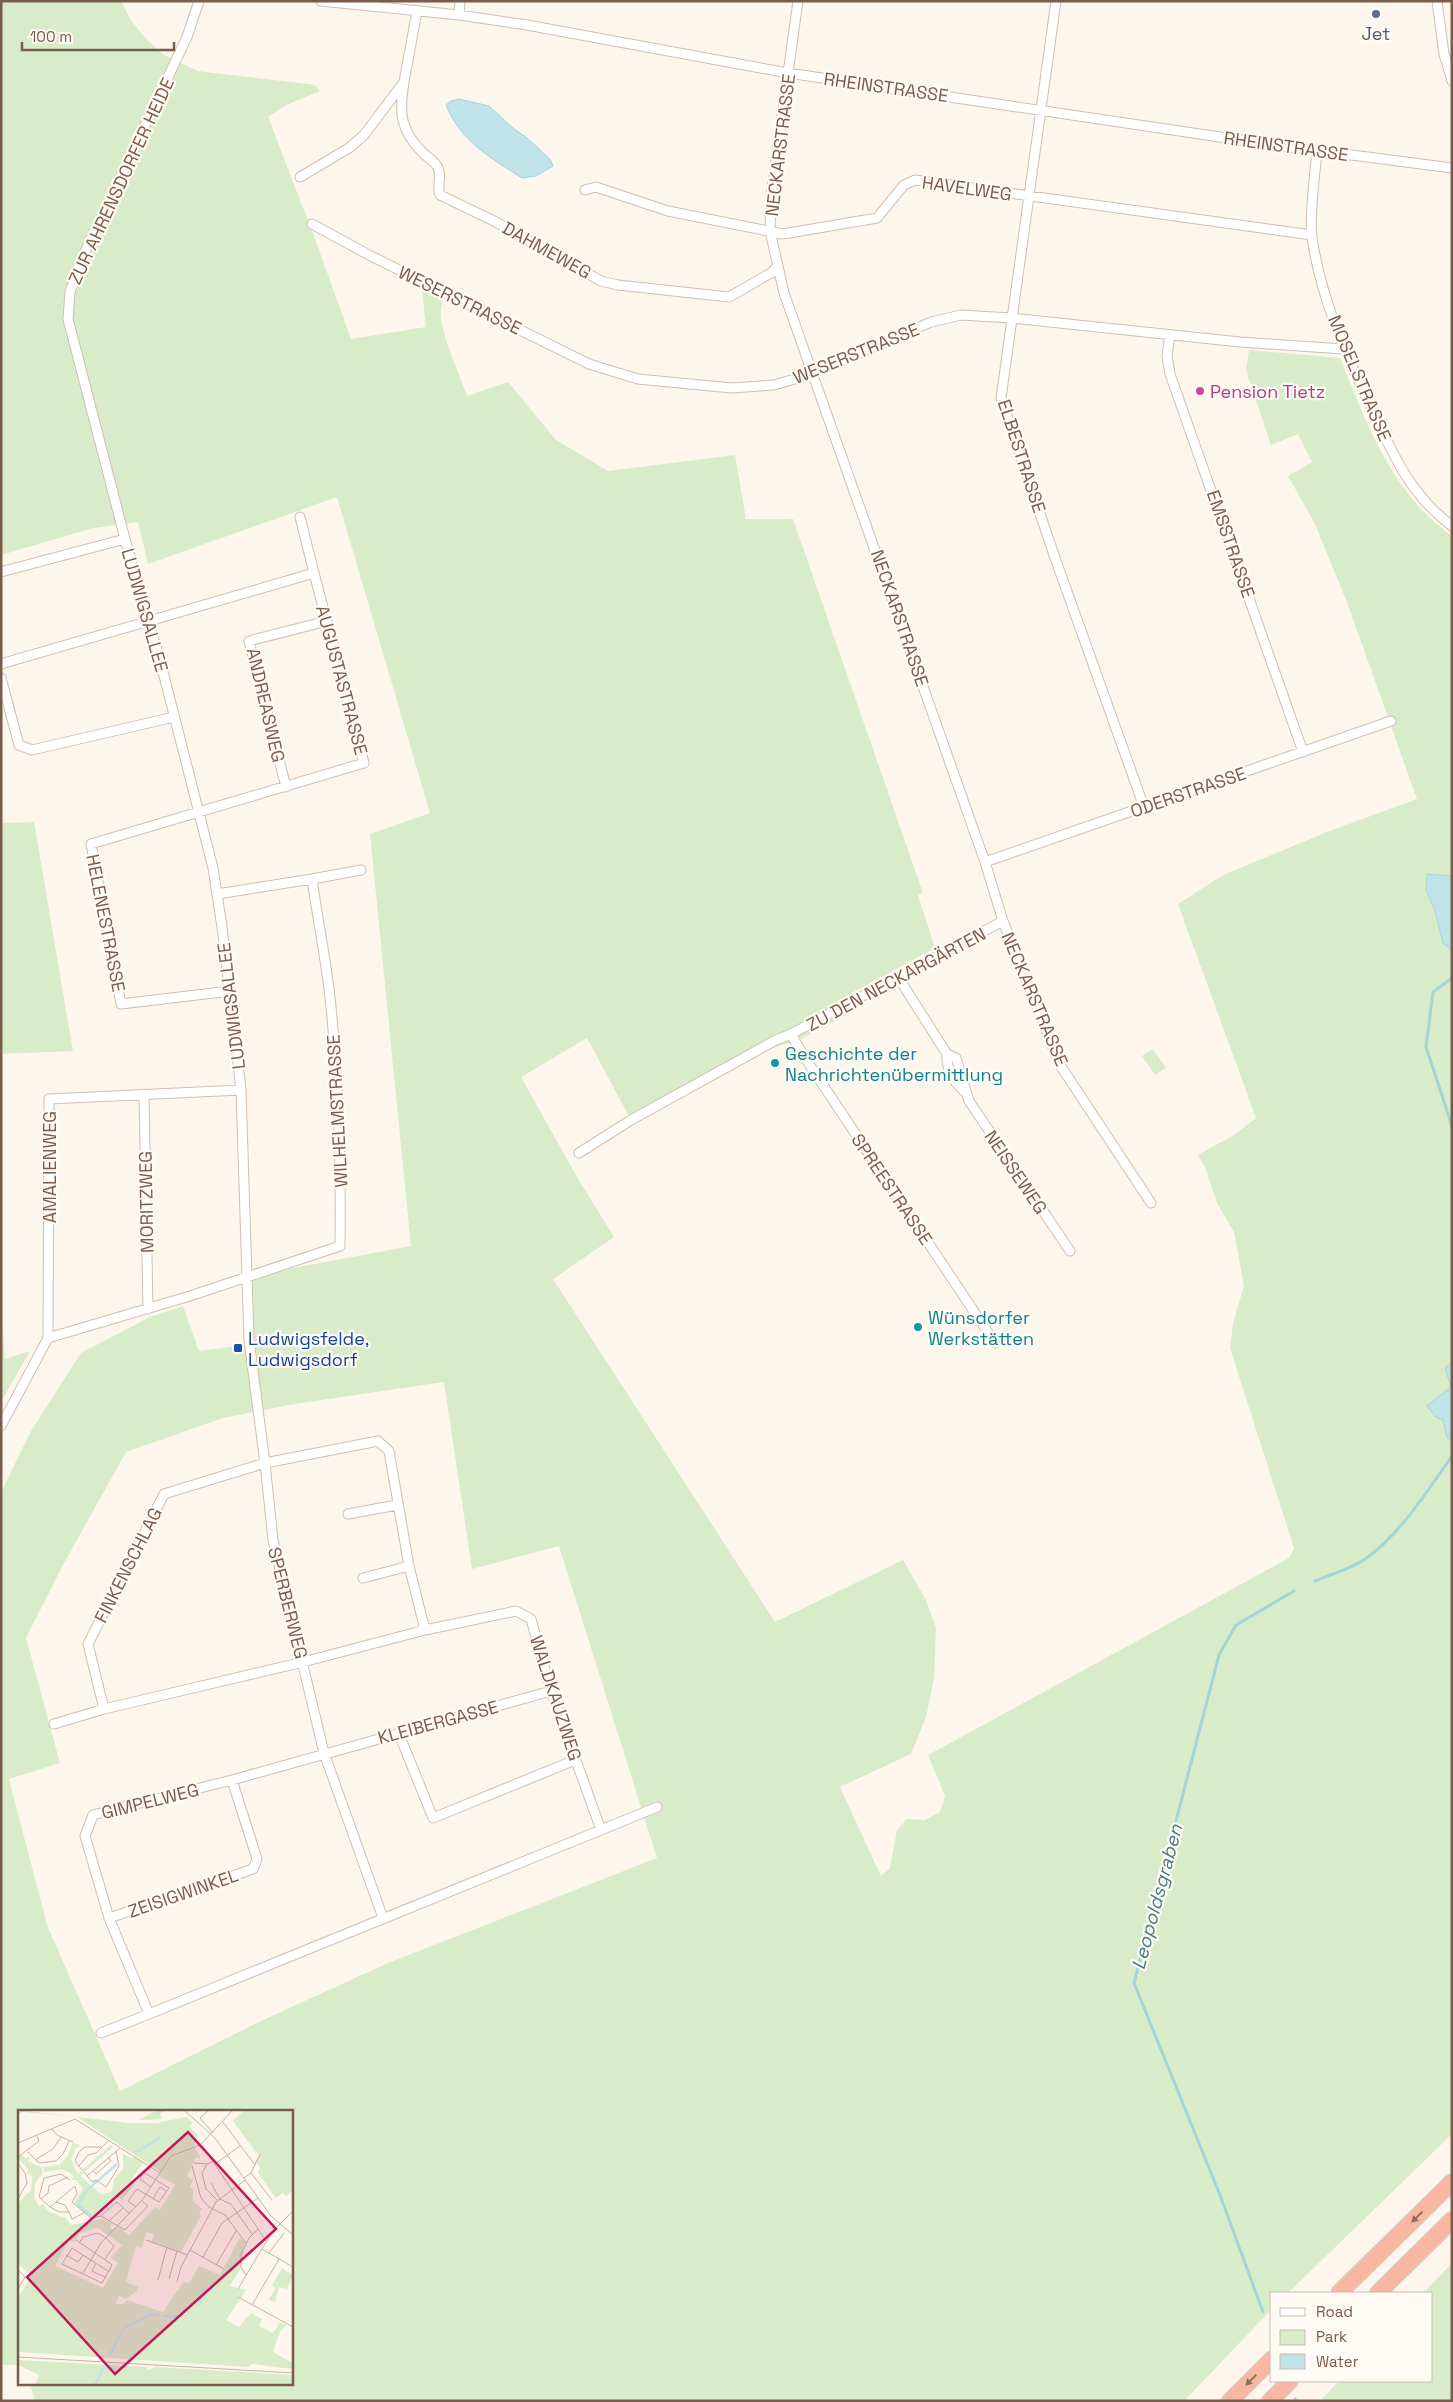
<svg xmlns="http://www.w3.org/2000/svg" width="1453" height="2402" font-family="'Space Grotesk',sans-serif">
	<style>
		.green { fill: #d8ecc9; fill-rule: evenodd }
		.water { fill: #bfe3e8; stroke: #a5d3da }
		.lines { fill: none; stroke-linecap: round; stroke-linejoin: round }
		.stream { stroke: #a5d3da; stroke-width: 3 }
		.minor-casing { stroke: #d1beb0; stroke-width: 11 }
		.motorway-casing { stroke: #dad1cd; stroke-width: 18 }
		.minor { stroke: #fff; stroke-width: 9 }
		.motorway { stroke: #f7b7a3; stroke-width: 16 }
		.oneway { fill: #936e5e }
		.service-dot { fill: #5c6f8a; stroke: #fffaf3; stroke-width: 2 }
		.hotel-dot { fill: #d1479c; stroke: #fffaf3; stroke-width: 2 }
		.culture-dot { fill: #0f9aa8; stroke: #fffaf3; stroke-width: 2 }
		.transit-dot { fill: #1a4fb4; stroke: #fffaf3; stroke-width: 2 }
		.labels { text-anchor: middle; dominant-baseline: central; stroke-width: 4.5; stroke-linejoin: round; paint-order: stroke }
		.service-label { font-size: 18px; fill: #4e5e75; stroke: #fffaf3 }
		.street-label { font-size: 18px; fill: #7a5c4d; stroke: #fffaf3 }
		.hotel-label { font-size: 18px; fill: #b23c85; stroke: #fffaf3; text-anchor: start }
		.culture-label { font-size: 18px; fill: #0d838f; stroke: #fffaf3; text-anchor: start }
		.transit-label { font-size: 18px; fill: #164399; stroke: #fffaf3; text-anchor: start }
		.water-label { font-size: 19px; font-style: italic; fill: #437c86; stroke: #fffaf3 }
		.inset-river { fill: none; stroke: #bfe3e8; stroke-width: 2.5 }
		.inset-road { fill: none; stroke: #c5b3a7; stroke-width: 1 }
		.view { fill: #c2185b; fill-opacity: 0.15; stroke: #c2185b; stroke-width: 2.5 }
		.inset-edge { fill: none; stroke: #7a5c4d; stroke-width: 2.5 }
	</style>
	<rect width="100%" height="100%" fill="#fdf6ec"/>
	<!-- green -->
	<path class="green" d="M1 1H121L130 19 146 39 164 55 198 71 315 85 320 91 286 105 268 117 314 236 351 339 426 327 422 290 443 301C433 320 460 374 467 396L508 382 556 440 608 471 735 455 746 519H793L923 893 918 895 935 948 843 998 850 1013 803 1038 736 1061 631 1120 587 1038 521 1077 577 1177 614 1237 553 1279 775 1622 903 1560 926 1600 936 1628 934 1679 926 1717 911 1754 840 1787 881 1876 890 1868 897 1830 907 1819 925 1820 940 1812 945 1796 928 1755 1289 1558 1294 1548 1230 1348 1233 1323 1244 1286 1234 1232 1217 1203 1206 1169 1198 1155 1234 1135 1256 1118 1178 904 1223 875 1327 832 1417 799 1348 605 1315 524 1288 476 1312 462 1298 434 1271 445 1246 370 1249 350 1340 358C1359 404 1376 451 1406 491 1419 509 1436 523 1452 537V876L1427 874 1426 889 1435 911 1443 943 1452 950V1362L1445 1368 1451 1387 1443 1419 1447 1438 1452 1442V2134L1288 2293H1272V2309L1184 2401H35L30 2383H291V2111H19V2365H1V1492L31 1431 81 1353 150 1317 183 1306 199 1351 253 1344 246 1277 411 1246 370 834 430 813 337 497 148 564 138 522 93 528 1 555ZM444 1382 472 1569 559 1546 657 1858 388 1963 263 2020 120 2091 47 1925 9 1779 60 1763 26 1638 63 1565 126 1452 223 1418 294 1404Z
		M34 822 73 1051 1 1054V823Z
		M1153 1049 1166 1068 1155 1075 1142 1056Z
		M1 1305 5 1359 30 1351 1 1402Z
		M1452 2263V2401H1320L1339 2381H1432V2293H1423Z"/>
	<!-- water -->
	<path class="water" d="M459 99 489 106 513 128 527 138 550 159 553 166 536 176 522 178C491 158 460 141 446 105L451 101Z
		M1427 874 1452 876V950L1443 943 1435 911 1426 890Z
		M1452 1362V1442L1447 1438 1443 1420 1436 1417 1427 1406 1451 1387 1445 1368Z"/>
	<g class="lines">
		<!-- stream -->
		<path class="stream" d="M1452 978 1433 992 1426 1047 1452 1126
			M1315 1581C1331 1574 1351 1569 1365 1559 1399 1536 1428 1490 1452 1456
			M1263 2312 1220 2195 1134 1983 1219 1655 1236 1625 1294 1591
			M1295 2399 1296 2401"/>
		<defs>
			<path id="minor" d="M199 1 187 37 81 260 70 292 68 319 125 539 161 664 213 868 222 927 241 1090 249 1340 265 1463 273 1540 324 1753 383 1918
				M321 1 459 15 527 25 788 73 1267 144 1452 168
				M798 1 771 196 770 231 784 293 985 862 1003 921 1060 1065 1151 1203
				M1056 1 1001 398 1054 555 1144 807
				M1437 1 1444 54 1452 81
				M459 15 460 1
				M404 82C399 113 400 130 423 153 427 157 434 161 437 166 443 175 436 185 440 195L494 221 601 281 618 285 729 297 771 273 777 267
				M1317 151C1315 174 1309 216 1312 238 1321 297 1344 351 1370 405 1392 452 1409 494 1452 526
				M300 177 349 148 364 135 404 82 417 11
				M585 190 596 187 668 211 783 234 877 218 904 185 915 180 1312 235
				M312 224 369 255 589 364 638 379 732 388 774 385 812 374 931 322 961 315 1011 318 1240 342 1343 349
				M1170 335 1167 356 1170 374 1303 752
				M300 517 314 573
				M1 572 125 539
				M1 664 314 573 364 763 91 844 121 1004 230 991
				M1 678 19 745 32 750 174 717
				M286 787 249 641 327 621
				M985 862 1391 721
				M312 879 361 870
				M898 977 947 1054 956 1058 969 1101 1070 1251
				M791 1034 803 1055 995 1343
				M947 1054C946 1069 953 1081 964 1091
				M144 1095 148 1309
				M579 1153 631 1120 776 1040 791 1034 1003 921
				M48 1338 190 1296 340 1246C341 1165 339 1088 331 1007 327 964 318 922 312 879L217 894
				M1 1426 48 1338 49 1099 241 1090
				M348 1514 397 1505
				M363 1578 409 1566
				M104 1709 88 1644 164 1494 265 1463 378 1441 389 1451 409 1566 425 1630
				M54 1724 104 1709 303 1662 425 1630 516 1611 531 1619 551 1691 601 1830 149 2014 109 1918 85 1836 93 1815 232 1780 551 1691
				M399 1734 433 1818 575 1760
				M601 1830 657 1807
				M109 1918 253 1869 257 1859 232 1780
				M101 2033 149 2014"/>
			<path id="motorway" d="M1339 2293 1452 2182
				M1378 2293 1452 2220
				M1230 2401 1272 2359
				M1270 2401 1290 2381"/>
		</defs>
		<!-- minor casing -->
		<use href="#minor" class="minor-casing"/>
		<!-- motorway casing -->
		<use href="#motorway" class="motorway-casing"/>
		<!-- minor -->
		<use href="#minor" class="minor"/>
		<!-- motorway -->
		<use href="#motorway" class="motorway"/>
	</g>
	<!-- one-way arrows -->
	<defs><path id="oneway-solid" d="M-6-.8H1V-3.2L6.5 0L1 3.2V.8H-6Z" transform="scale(1.25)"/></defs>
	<g class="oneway">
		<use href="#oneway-solid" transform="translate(1417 2217) rotate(136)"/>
		<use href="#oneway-solid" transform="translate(1251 2380) rotate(135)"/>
	</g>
	<!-- markers -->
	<circle class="service-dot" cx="1376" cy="14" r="5"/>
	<circle class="hotel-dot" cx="1200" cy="391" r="5"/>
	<g class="culture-dot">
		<circle cx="775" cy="1063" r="5"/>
		<circle cx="918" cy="1327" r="5"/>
	</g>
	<rect class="transit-dot" x="233" y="1343" width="10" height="10" rx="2.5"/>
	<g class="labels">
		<!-- service labels -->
		<g class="service-label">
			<text x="1376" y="33">Jet</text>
		</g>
		<!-- street labels -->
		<g class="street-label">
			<text transform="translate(886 87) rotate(8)">RHEINSTRASSE</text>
			<text transform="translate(780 145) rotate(-83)">NECKARSTRASSE</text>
			<text transform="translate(1286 146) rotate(8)">RHEINSTRASSE</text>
			<text transform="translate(121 181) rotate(-65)">ZUR AHRENSDORFER HEIDE</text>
			<text transform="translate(967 188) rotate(8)">HAVELWEG</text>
			<text transform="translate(547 250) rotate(29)">DAHMEWEG</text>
			<text transform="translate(460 300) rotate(26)">WESERSTRASSE</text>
			<text transform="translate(856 353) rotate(-22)">WESERSTRASSE</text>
			<text transform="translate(1360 378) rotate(67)">MOSELSTRASSE</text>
			<text transform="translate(1022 456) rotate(72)">ELBESTRASSE</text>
			<text transform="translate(1231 544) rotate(71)">EMSSTRASSE</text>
			<text transform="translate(145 610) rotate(74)">LUDWIGSALLEE</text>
			<text transform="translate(900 618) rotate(71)">NECKARSTRASSE</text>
			<text transform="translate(342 680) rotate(75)">AUGUSTASTRASSE</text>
			<text transform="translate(266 705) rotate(77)">ANDREASWEG</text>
			<text transform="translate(1188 792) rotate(-19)">ODERSTRASSE</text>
			<text transform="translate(106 923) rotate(79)">HELENESTRASSE</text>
			<text transform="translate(896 979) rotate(-28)">ZU DEN NECKARGÄRTEN</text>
			<text transform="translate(1035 999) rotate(67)">NECKARSTRASSE</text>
			<text transform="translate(231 1006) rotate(-97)">LUDWIGSALLEE</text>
			<text transform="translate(337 1111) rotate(-93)">WILHELMSTRASSE</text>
			<text transform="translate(49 1167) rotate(-90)">AMALIENWEG</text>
			<text transform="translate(1016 1172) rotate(56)">NEISSEWEG</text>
			<text transform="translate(892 1189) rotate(56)">SPREESTRASSE</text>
			<text transform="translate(146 1202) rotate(-91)">MORITZWEG</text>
			<text transform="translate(128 1565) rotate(-63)">FINKENSCHLAG</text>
			<text transform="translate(288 1603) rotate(76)">SPERBERWEG</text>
			<text transform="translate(556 1698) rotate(72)">WALDKAUZWEG</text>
			<text transform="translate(438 1722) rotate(-15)">KLEIBERGASSE</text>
			<text transform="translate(150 1801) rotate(-14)">GIMPELWEG</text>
			<text transform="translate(183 1893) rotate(-19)">ZEISIGWINKEL</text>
		</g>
		<!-- hotel labels -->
		<g class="hotel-label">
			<text x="1210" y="391">Pension Tietz</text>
		</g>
		<!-- culture labels -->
		<g class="culture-label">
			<text x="785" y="1053">Geschichte der<tspan x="785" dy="21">Nachrichtenübermittlung</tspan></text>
			<text x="928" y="1317">Wünsdorfer<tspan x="928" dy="21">Werkstätten</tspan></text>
		</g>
		<!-- transit labels -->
		<g class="transit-label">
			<text x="248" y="1338">Ludwigsfelde,<tspan x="248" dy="21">Ludwigsdorf</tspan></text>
		</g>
		<!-- water labels -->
		<g class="water-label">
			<text transform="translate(1157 1897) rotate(-75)">Leopoldsgraben</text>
		</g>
	</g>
	<!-- overview -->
	<g transform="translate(18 2110)">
		<rect width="275" height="275" fill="#fdf6ec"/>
		<path d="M0 0 111 13H139L168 7 174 12 172 17 180 26 176 36 183 49 178 47 169 66 174 70 176 68 172 77 175 79V91L184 99 181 103 183 106 163 142 133 132 136 124 129 122 124 138 118 136 108 172 120 177 119 181 108 189 101 186 98 194H105L109 190 145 202 165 172 171 173 181 156 202 165 222 127 227 133 223 157 212 176 228 180 208 210 221 217 233 203 244 209 241 216 255 223 262 212 269 215 262 221 255 242 275 253V259L233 254 231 257 0 242V188L13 166 0 153V93L13 80 14 66 8 64 11 60 0 48 4 45 8 49 12 45 10 51 23 57 25 62 17 74 16 88 21 96 25 94 31 102 48 108 53 115 84 109 94 113 92 117 95 120 99 116 111 125 137 97 142 100 157 75 141 66 143 63 140 60 59 7 4 2 1 4ZM80 118 104 135 93 148 100 153 85 178 37 156 51 130 56 132 62 123ZM140 0H150L142 3 144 9 120 10ZM223 0H275V80L268 86 265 83 258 88 240 63 242 57 238 52 242 44 237 41 215 11 224 2ZM55 33 62 35 57 39 53 50 60 64 93 35 95 37 62 66 84 85 94 81 96 69 105 59V44L114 48 112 51 116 47 125 53 113 70 117 74 104 90 98 85 81 105 73 107 56 93 65 79 58 70H53L56 67 51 62 43 59 27 62 25 57 41 55 49 47ZM264 158 275 165 269 179 261 177 257 193 251 189 258 178 254 175ZM0 250 129 257 130 260 137 257 275 265V275H17L21 265 0 255Z" fill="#d8ecc9" fill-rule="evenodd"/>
		<path class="inset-river" d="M117 43 143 27M73 106 60 94 69 80 99 54M182 195 186 181 195 179M144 206 161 207M91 246 106 218 133 204 142 205M77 275 87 254"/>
		<path class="inset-road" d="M166 0 197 28 253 106 275 125M191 0 182 8 195 23M205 12 237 55M34 19 39 25 55 32M0 33 57 9 142 63M184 35 248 131M10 42 21 53 38 51 45 44 51 31M0 47 21 31 19 26M17 50 35 39 43 27M0 53 7 63 9 73 0 89M176 53 189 54 195 51M189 54 184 63 188 79 199 90M197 54 222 36M61 56 70 45 78 43 91 30M174 56 183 88 191 97 207 105 228 133M64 60 57 51 61 42 67 37H83M75 60 78 64 93 51 90 47M66 62 74 72 78 70 88 77 101 56 98 41M233 63 254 90M69 66 102 38M226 68 233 63 242 44M193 73 202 89 213 94 234 124M23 89 30 83 31 76 50 67M135 89 142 77 148 81M38 92 47 95 51 102M32 97 21 87 26 68 43 64 52 70M118 97 110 91 119 79 141 92 151 78 125 62 122 69 133 77M66 103 54 109 51 102H41L32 97 57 76 59 84 54 92 73 108 83 106 99 92 112 104M83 106 107 120 130 96 123 90M91 111 105 98M58 130 93 154 94 155 84 173 44 154 54 138 90 161M128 130 169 145M62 132 65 127 80 123 88 128 96 136 87 149M244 139 275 157M172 140 206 159M251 143 266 123M48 145 60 152 65 145M185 147 204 113 240 88M78 153 74 161 87 167M198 155 218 121M0 160 7 167 0 179M65 163 83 133 125 89 153 46 182 35 215 0M228 165 223 157V144L231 128 240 119M151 169 159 141M140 170 149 137M159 172 163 157 198 92 227 70M220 179 254 122 275 101M220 187 275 217M234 195 261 149M0 247 275 263"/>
		<path class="view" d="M170 22 258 119 97 264 9 167Z"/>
		<rect width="275" height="275" class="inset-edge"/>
	</g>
	<!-- border -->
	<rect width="1453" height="2402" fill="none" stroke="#7a5c4d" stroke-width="5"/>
	<!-- legend -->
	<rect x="1270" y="2292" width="162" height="90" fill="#fffaf3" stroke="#cabbb1"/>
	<rect x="1280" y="2308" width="25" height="8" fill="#ffffff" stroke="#cabbb1"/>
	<text x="1316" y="2317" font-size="15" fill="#7a5c4d">Road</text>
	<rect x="1280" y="2330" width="25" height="15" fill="#d8ecc9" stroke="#cabbb1"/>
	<text x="1316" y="2342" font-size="15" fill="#7a5c4d">Park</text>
	<rect x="1280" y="2354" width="25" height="15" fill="#bfe3e8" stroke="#cabbb1"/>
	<text x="1316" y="2367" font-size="15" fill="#7a5c4d">Water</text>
	<!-- scale -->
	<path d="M22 42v8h152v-8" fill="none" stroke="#7a5c4d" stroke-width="2.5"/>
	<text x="30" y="42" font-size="15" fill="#7a5c4d" stroke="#fffaf3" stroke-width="4" paint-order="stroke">100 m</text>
</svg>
